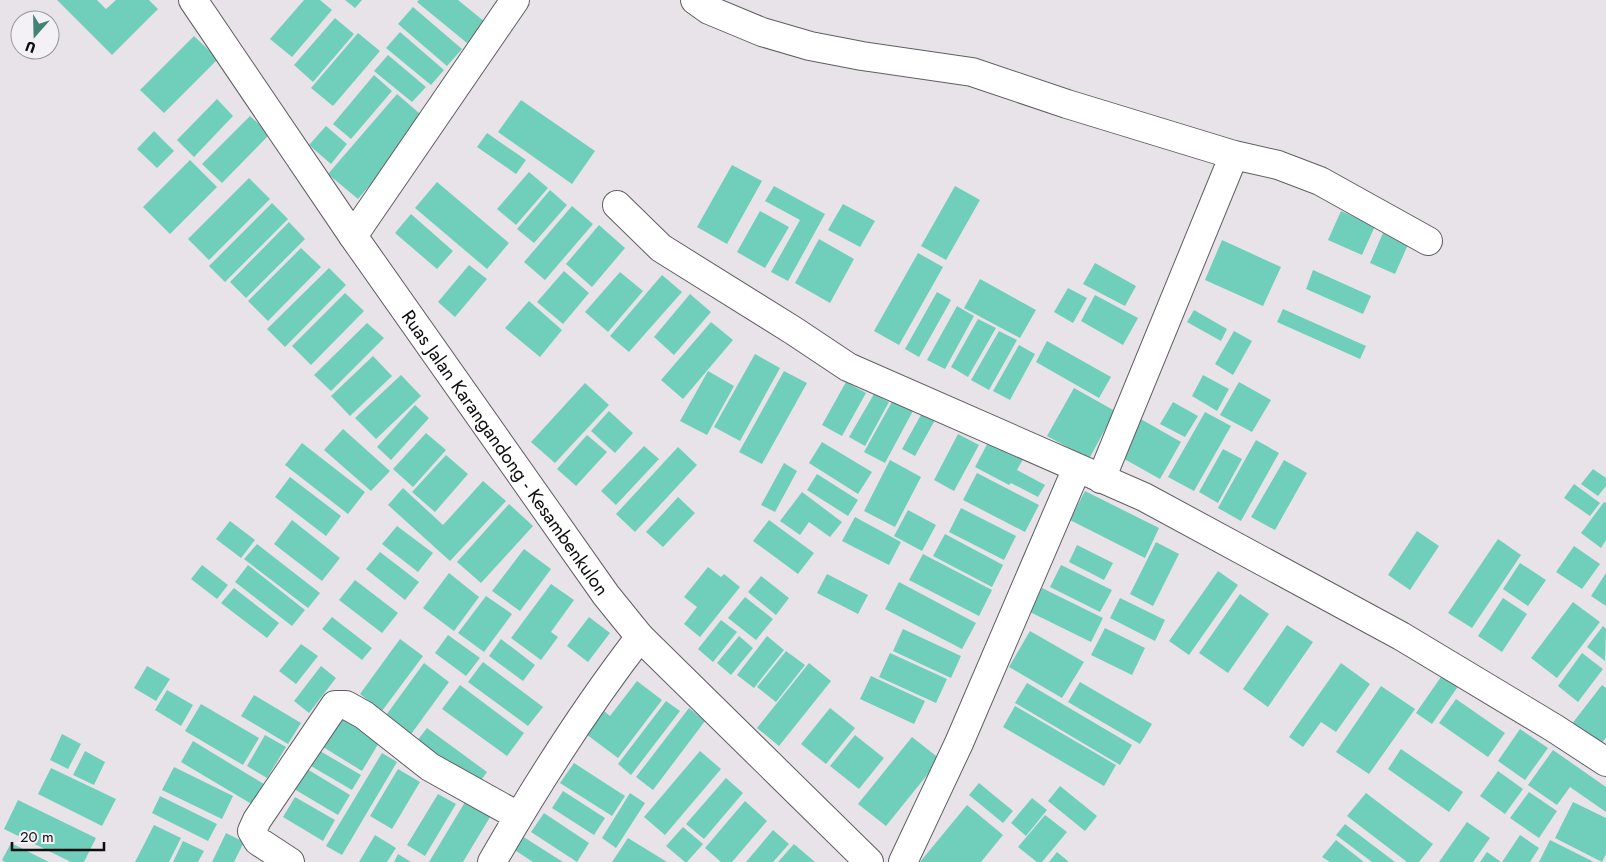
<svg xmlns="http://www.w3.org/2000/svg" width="1606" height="862" font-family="Jost,sans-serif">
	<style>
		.building { fill: #70cfbb }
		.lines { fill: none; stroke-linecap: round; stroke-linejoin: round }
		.minor-casing { stroke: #615e63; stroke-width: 30 }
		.major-casing { stroke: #615e63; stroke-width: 30 }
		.minor { stroke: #fff; stroke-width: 28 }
		.major { stroke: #fff; stroke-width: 28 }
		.labels { text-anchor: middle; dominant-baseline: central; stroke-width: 4; stroke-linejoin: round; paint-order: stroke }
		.street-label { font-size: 19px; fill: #0e0d0f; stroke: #f4f1f6 }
	</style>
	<rect width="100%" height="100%" fill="#e7e3e9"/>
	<!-- building -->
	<path class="building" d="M57 0H97L106 9 116 0H149L158 9 112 55Z
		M304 0H320L332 10 292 57 270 39Z
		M345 0H362L355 8Z
		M419 0H458L485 22 467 43 417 2Z
		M413 7 462 49 447 66 398 24Z
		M335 18 354 34 313 82 294 65Z
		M400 32 444 70 431 85 386 48Z
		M358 33 380 51 333 106 311 88Z
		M194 36 218 59 164 113 140 90Z
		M388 55 426 87 412 102 374 71Z
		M374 75 392 91 351 139 333 124Z
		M397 94 426 119 358 199 328 174Z
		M217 99 233 116 194 157 177 140Z
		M521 100 595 151 572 184 498 132Z
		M250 116 270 134 222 183 202 164Z
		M326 126 347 144 331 164 309 145Z
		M154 131 174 151 157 168 137 149Z
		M487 133 526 160 516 174 477 147Z
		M190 160 217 187 170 234 143 207Z
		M732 165 762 181 727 244 697 227Z
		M529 172 548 188 516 225 497 209Z
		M249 178 270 199 209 260 188 239Z
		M437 182 509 243 487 269 415 208Z
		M774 186 825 214 788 281 771 272 800 220 765 201Z
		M955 186 980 200 946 260 921 246Z
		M550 190 567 205 534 243 517 229Z
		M272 203 288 219 225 282 209 266Z
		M843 204 875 221 860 247 828 230Z
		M572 206 593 224 545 280 524 262Z
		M760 211 789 227 765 268 737 252Z
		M1341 211 1375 226 1362 255 1328 240Z
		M411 214 453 251 437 269 395 233Z
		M289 222 305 239 246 298 230 282Z
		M599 225 625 248 592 287 566 264Z
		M1386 226 1411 238 1395 274 1370 263Z
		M819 239 854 259 830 303 795 283Z
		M1222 240 1281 267 1263 306 1205 280Z
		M301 248 321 267 268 321 248 301Z
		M918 253 943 267 899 345 874 331Z
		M1095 263 1136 286 1125 306 1083 284Z
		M469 265 487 279 455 317 438 302Z
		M329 268 346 285 285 347 267 329Z
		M1313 270 1371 296 1363 314 1306 289Z
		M564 271 589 293 563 324 537 302Z
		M620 272 643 291 608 332 585 312Z
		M662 275 682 292 629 352 610 336Z
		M980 279 1036 310 1020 338 964 308Z
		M1068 288 1087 298 1073 323 1054 312Z
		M937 292 951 300 919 357 905 349Z
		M345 293 364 311 311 365 292 346Z
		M690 294 711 312 674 355 654 337Z
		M1095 295 1138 318 1123 345 1081 321Z
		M529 301 562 330 540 357 505 328Z
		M957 306 974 316 945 369 927 360Z
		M1283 309 1366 346 1360 359 1277 322Z
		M1194 310 1227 329 1221 341 1187 322Z
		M978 319 996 328 968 377 951 367Z
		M711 322 733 340 683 399 661 380Z
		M367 323 384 338 331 391 314 375Z
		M999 331 1017 340 989 390 971 380Z
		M1234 331 1252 341 1233 375 1215 364Z
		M1047 341 1111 377 1099 398 1036 362Z
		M1019 345 1035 354 1010 400 993 391Z
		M755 354 780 368 740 441 714 427Z
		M373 356 392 376 350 416 331 396Z
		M708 371 734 386 707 435 680 421Z
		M784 371 807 383 762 464 739 452Z
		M401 375 421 396 376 439 355 418Z
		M1203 375 1229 389 1217 411 1192 396Z
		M846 382 866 393 842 436 822 425Z
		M1239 382 1271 400 1252 432 1220 415Z
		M585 383 609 405 555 463 531 442Z
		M1074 388 1115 411 1089 459 1047 436Z
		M874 394 889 402 865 446 849 437Z
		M894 398 914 409 885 463 864 452Z
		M1173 402 1198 416 1185 437 1160 424Z
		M415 405 429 418 391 460 377 447Z
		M609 411 633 433 615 453 591 431Z
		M1205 412 1231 426 1194 491 1168 477Z
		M922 413 935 420 915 456 902 449Z
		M1139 418 1181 442 1160 479 1119 456Z
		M343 429 390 471 371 491 324 450Z
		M426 433 446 450 413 487 393 469Z
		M958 434 979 445 954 491 934 480Z
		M587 435 607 452 576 486 557 469Z
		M992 435 1026 454 1017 470 1045 485 1038 497 1011 483 1009 485 975 467Z
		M1256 440 1279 453 1241 521 1218 508Z
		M822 442 872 472 858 494 809 463Z
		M302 443 365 492 348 514 285 465Z
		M644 446 659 459 616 505 601 491Z
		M678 447 697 465 635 532 616 514Z
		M1223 449 1242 459 1218 503 1199 492Z
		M446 455 468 474 435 512 412 492Z
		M890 460 921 477 895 527 864 511Z
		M1284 460 1307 473 1275 530 1251 517Z
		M784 463 797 471 775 512 761 505Z
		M1593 469 1606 478V486L1598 496 1581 484Z
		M977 473 1039 505 1025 532 963 500Z
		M817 474 858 500 848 516 807 490Z
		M290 477 341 516 326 536 275 497Z
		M483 481 506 501 450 561 388 505 403 488 443 525Z
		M1574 484 1600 503 1590 516 1564 498Z
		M1085 491 1159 528 1145 558 1070 520Z
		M802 492 842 522 830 537 809 522 800 535 780 521Z
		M678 497 695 513 663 547 646 532Z
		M1604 502 1606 503V540L1601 548 1581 533Z
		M509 504 533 526 481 583 457 562Z
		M961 508 1016 536 1004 560 949 532Z
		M908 510 936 525 922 551 894 536Z
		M855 517 901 542 889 565 842 541Z
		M292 520 340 558 322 581 274 544Z
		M769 520 814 553 798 574 753 541Z
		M230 521 255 540 241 558 216 539Z
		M397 526 433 553 418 572 382 544Z
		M1417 531 1439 546 1410 590 1388 575Z
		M945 534 1003 565 992 587 933 556Z
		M1498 539 1521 555 1472 628 1448 613Z
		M1156 542 1179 554 1153 606 1130 594Z
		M257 544 320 593 308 608 244 559Z
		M1077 545 1113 563 1104 580 1069 562Z
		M1574 546 1600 564 1582 589 1556 572Z
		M524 549 551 569 520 611 492 591Z
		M380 552 419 582 405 600 366 569Z
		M923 554 992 590 979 616 909 580Z
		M1520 563 1546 580 1528 606 1503 589Z
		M202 565 228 585 217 599 191 579Z
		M248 565 305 610 292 626 235 582Z
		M1061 565 1112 590 1100 612 1050 587Z
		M708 567 721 577 724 574 740 587 700 637 684 624 697 607 684 597Z
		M1218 571 1238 585 1189 655 1169 641Z
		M449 573 479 597 454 631 423 608Z
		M1606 573V606L1591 596Z
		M827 574 868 595 858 614 817 593Z
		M761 576 789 598 776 615 748 592Z
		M355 580 398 613 382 633 339 600Z
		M899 582 976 623 962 649 885 609Z
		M551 584 574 600 551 632 558 637 541 660 511 638Z
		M234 588 279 623 267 638 221 603Z
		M1042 588 1103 618 1091 642 1030 612Z
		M1240 594 1269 614 1228 673 1199 653Z
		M486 596 512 614 484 652 458 633Z
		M745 597 773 619 756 640 728 618Z
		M1120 598 1165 620 1155 641 1110 618Z
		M1503 598 1527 614 1502 652 1478 636Z
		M1573 602 1600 622 1557 678 1531 658Z
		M332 617 372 648 362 660 322 629Z
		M589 617 610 633 588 662 567 646Z
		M721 620 737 632 713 662 698 649Z
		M1287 625 1313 642 1268 707 1243 689Z
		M1603 626 1606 629 1605 661 1587 647Z
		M1105 628 1145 648 1132 675 1091 655Z
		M903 629 961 656 951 678 893 651Z
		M1030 631 1084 662 1062 698 1009 667Z
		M448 635 480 658 466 676 435 653Z
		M739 636 753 648 731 675 717 663Z
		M767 636 784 650 754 688 737 675Z
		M400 639 423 656 382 711 360 694Z
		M501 639 535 665 523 681 489 656Z
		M301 644 318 656 296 684 279 671Z
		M786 651 805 665 776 702 757 687Z
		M890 653 947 679 936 703 879 677Z
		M1582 653 1603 669 1578 702 1558 686Z
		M483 662 543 707 528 726 468 682Z
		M424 663 449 682 409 737 384 718Z
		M809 663 831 681 779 746 757 728Z
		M1341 663 1370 684 1336 732 1321 722 1303 747 1289 737Z
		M147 666 170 679 156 701 134 688Z
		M321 666 336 678 309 713 294 701Z
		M1443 674 1459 685 1432 724 1416 713Z
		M871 676 925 701 914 724 860 699Z
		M637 681 662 700 618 758 586 734 604 711 610 716Z
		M1080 682 1152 724 1140 744 1068 702Z
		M1027 683 1132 745 1120 765 1015 703Z
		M460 685 524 733 507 756 442 709Z
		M1602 685 1606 688V738L1599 746 1571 725Z
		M1381 686 1415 709 1369 774 1336 752Z
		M167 690 193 705 181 726 155 710Z
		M254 695 301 723 288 744 241 716Z
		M1456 699 1505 733 1488 757 1439 723Z
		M666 701 680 711 631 775 618 764Z
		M201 704 259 738 243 765 185 731Z
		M1015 706 1116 765 1104 786 1003 727Z
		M689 708 705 721 653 790 636 777Z
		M830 708 855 728 826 764 801 744Z
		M341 718 380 741 362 771 323 747Z
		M427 728 487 772 473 791 413 746Z
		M1520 729 1548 748 1525 780 1498 761Z
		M62 734 81 744 68 769 50 760Z
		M265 735 286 747 267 778 247 766Z
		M855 735 884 758 859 789 830 766Z
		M912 737 940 759 886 826 858 804Z
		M193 741 267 786 255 806 181 762Z
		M1401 749 1463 792 1449 812 1388 769Z
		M1553 750 1606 787V812L1570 787 1557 805 1528 785Z
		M85 751 105 762 94 785 73 775Z
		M320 751 361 775 352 790 311 766Z
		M700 751 721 769 665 835 644 817Z
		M382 753 397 762 342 855 326 846Z
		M574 763 625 796 612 816 560 783Z
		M174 767 233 796 222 819 162 790Z
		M51 768 116 799 102 826 38 794Z
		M307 769 350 795 338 815 294 789Z
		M398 769 420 782 392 829 370 816Z
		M1498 771 1523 789 1505 814 1480 796Z
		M726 778 743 793 704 839 686 824Z
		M979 783 1013 811 1003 823 969 795Z
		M1060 786 1097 816 1085 831 1048 801Z
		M563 791 605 818 594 835 552 808Z
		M1529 792 1557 811 1539 838 1510 818Z
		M630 793 645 803 616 848 602 838Z
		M1366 793 1433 844 1419 862H1407L1347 816Z
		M438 794 456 804 425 856 407 845Z
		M160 796 217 824 208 841 152 813Z
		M295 797 335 820 323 841 283 817Z
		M468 797 493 812 463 862H429Z
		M1032 798 1047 810 1026 836 1011 823Z
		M18 800 96 838 84 862H71L4 829Z
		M745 801 767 821 732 862H721L705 848Z
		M1573 802 1606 818V854L1602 862 1555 838Z
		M967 805 1003 835 981 862H920Z
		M544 813 589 843 577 862 531 832Z
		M1045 815 1067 832 1042 862H1037L1018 847Z
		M1467 822 1490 838 1473 862H1439Z
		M1345 824 1395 862H1372L1336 835Z
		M154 825 181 838 169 862H135Z
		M683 827 703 844 687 862H685L666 846Z
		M773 830 789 844 773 862H746Z
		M226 833 244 842 234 862H212Z
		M375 835 396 848 387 862H359Z
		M1520 835 1539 848 1530 862H1502Z
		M522 836 563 862H533L513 849Z
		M628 838 667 862H612Z
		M1336 840 1364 862H1330L1322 857Z
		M1550 840 1594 862H1539Z
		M183 841 204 851 198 862H173Z
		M11 843 49 862H5L2 860Z
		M794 844 815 862H778Z
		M1057 852 1069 862H1049Z
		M1487 852 1501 862H1480Z
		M398 854 411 862H394Z"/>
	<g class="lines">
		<defs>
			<path id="minor" d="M695 0 709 10 762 32 810 46 862 56 972 72 1067 104 1234 155 1278 165 1320 181 1428 241
				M617 205 661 248 794 331 848 367 1144 497 1401 636 1554 728 1606 762
				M353 236 515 0
				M1101 479 1234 155
				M290 862 258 841 252 831 257 820 335 705H346L364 715 430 767 518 816
				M492 862C537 784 585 708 640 637
				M903 862 959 743 1077 468"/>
			<g id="major">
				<path id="s1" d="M193 0 353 236 606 595 640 637 869 862"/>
			</g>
		</defs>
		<!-- minor casing -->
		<use href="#minor" class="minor-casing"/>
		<!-- major casing -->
		<use href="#major" class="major-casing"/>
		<!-- minor -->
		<use href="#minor" class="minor"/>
		<!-- major -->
		<use href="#major" class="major"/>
	</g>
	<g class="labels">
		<!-- street labels -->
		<g class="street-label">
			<text stroke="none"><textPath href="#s1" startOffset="550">Ruas Jalan Karangandong - Kesambenkulon</textPath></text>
		</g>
	</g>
	<!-- north arrow -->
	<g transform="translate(35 35) rotate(200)"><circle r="24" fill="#f4f1f6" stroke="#98969a"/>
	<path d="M0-4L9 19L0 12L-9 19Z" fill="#418476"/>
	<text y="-8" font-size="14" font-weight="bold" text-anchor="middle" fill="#0e0d0f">U</text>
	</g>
	<!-- scale -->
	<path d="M12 842v8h92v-8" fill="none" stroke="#0e0d0f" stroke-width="2.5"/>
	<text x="20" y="842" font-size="15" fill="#0e0d0f" stroke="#f4f1f6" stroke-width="4" paint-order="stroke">20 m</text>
</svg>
